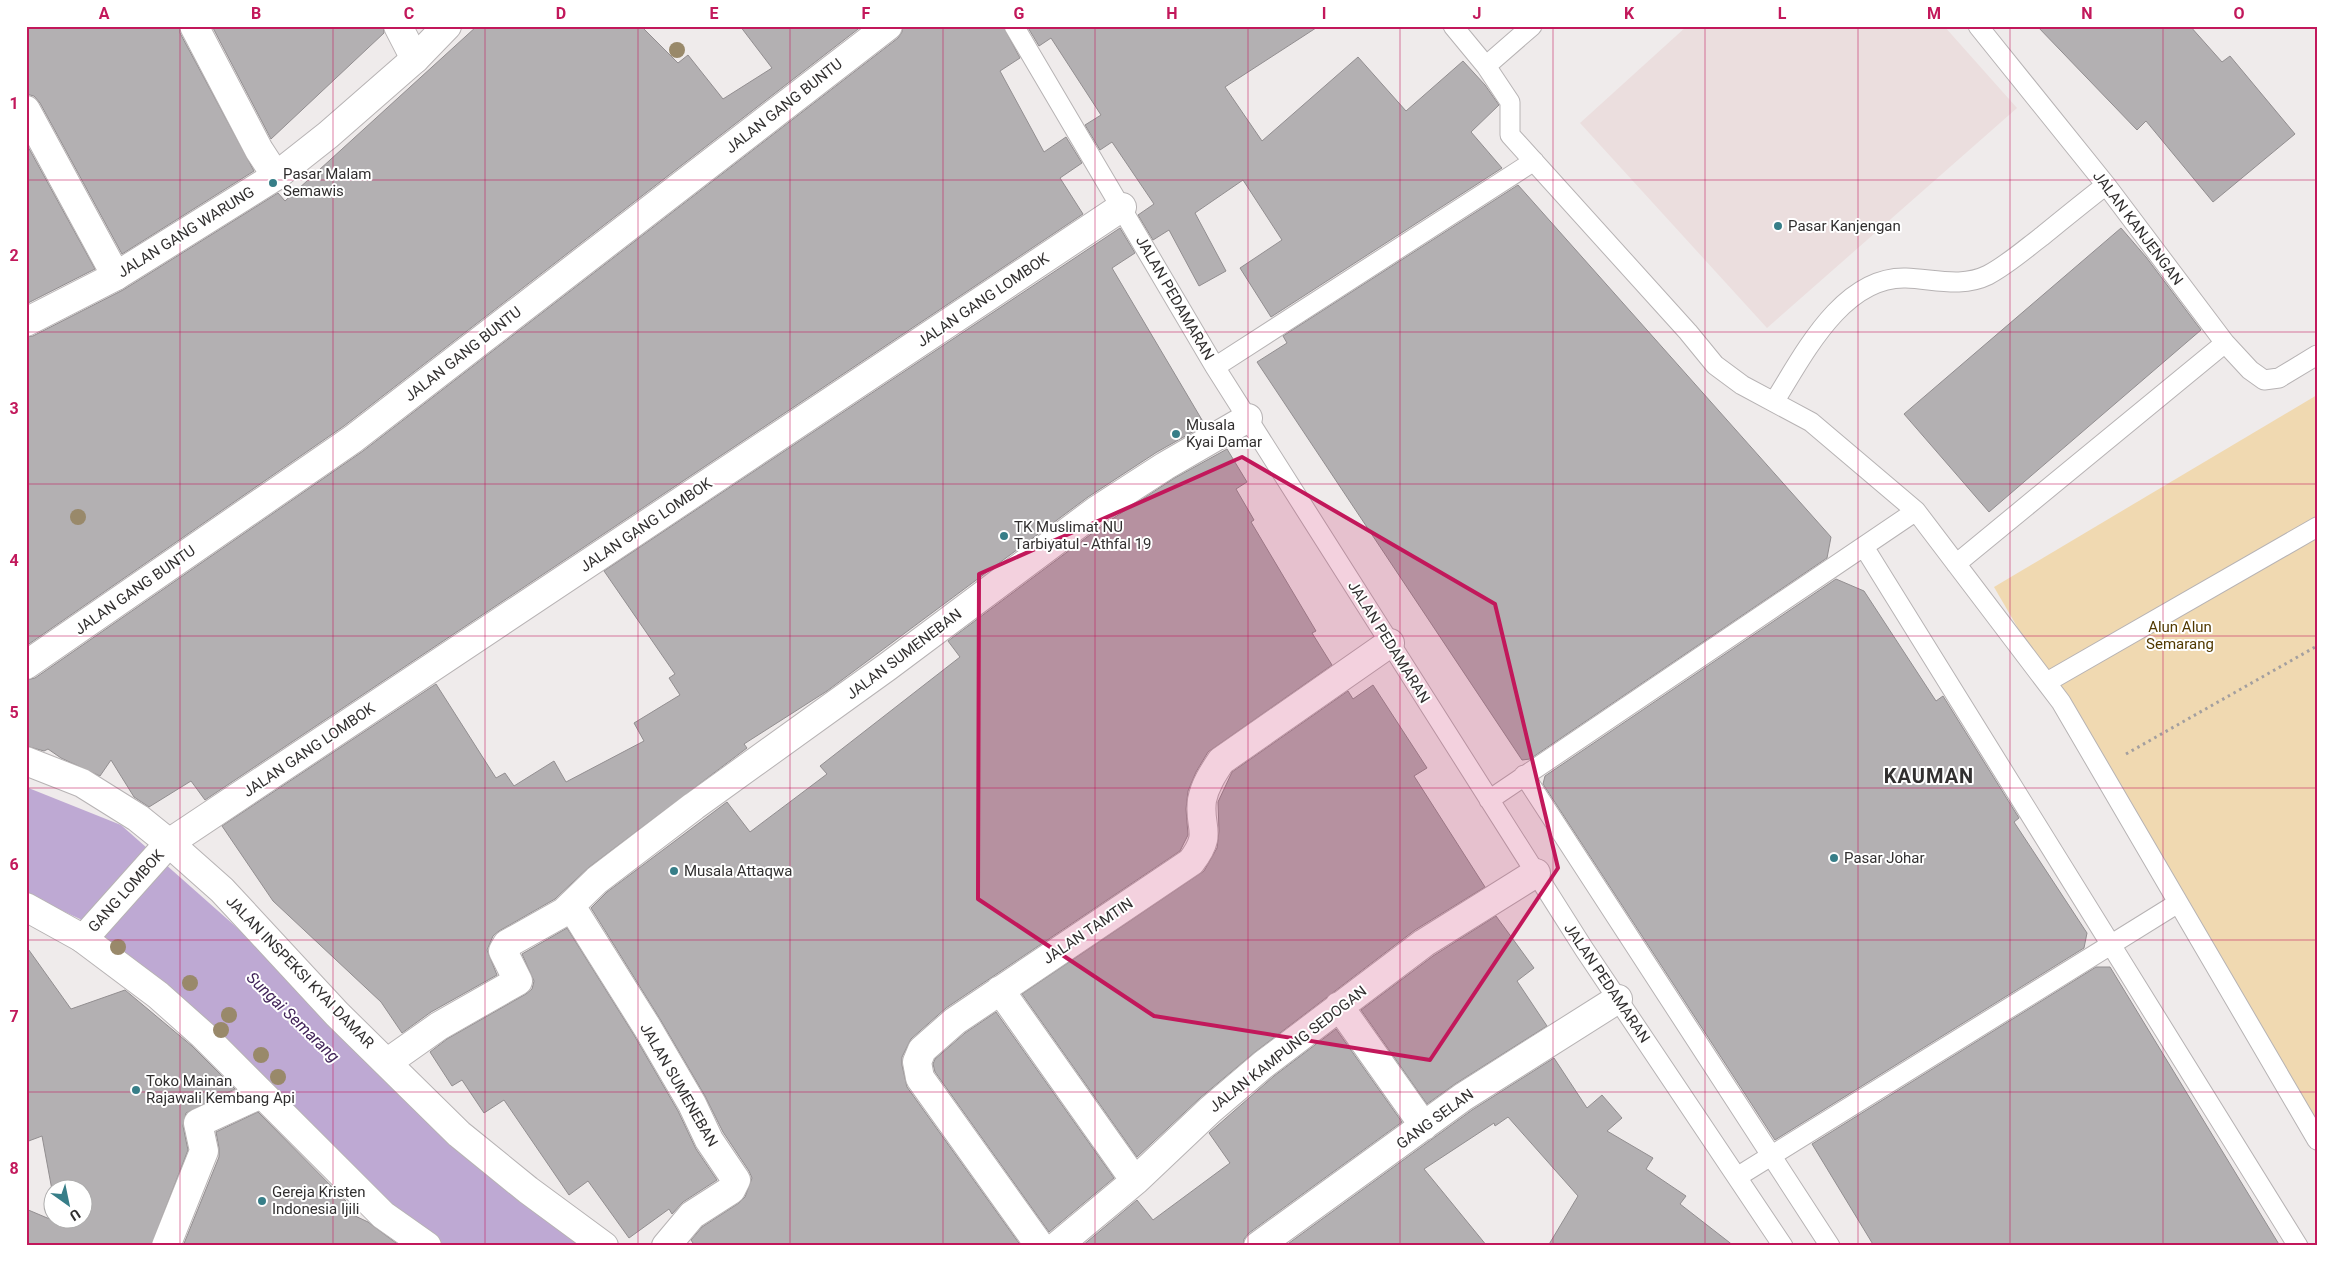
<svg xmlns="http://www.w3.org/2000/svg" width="2343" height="1272" font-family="Roboto,sans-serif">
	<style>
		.built { fill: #ebdede }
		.green { fill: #f0d9b1 }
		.water { fill: #bea9d3 }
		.building { fill: #b3b0b2; stroke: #928e90 }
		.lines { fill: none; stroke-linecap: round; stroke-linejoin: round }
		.service-casing { stroke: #b7b3b4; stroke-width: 21 }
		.pedestrian-casing { stroke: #b7b3b4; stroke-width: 30 }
		.minor-casing { stroke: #b7b3b4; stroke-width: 30 }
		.tertiary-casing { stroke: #b7b3b4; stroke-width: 30 }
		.path { stroke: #a39f9f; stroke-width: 3; stroke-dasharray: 2.5 4; stroke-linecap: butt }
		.service { stroke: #fff; stroke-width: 19 }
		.pedestrian { stroke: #fff; stroke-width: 28 }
		.minor { stroke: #fff; stroke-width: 28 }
		.tertiary { stroke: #fff; stroke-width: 28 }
		.tree { fill: #99896a }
		.marked { fill: #c2185b; fill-opacity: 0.2; stroke: #c2185b; stroke-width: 4; stroke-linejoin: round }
		.grid { fill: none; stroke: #c2185b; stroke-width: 1; stroke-opacity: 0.55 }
		.poi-dot { fill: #377e88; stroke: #fff; stroke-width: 2 }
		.labels { text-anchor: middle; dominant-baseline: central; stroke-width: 4; stroke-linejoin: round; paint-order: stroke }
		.street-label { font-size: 15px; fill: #312f2f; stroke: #fff }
		.poi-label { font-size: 15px; fill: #312f2f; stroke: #fff; text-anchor: start }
		.park-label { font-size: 15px; fill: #523900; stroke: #fff }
		.water-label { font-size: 16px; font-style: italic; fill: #412358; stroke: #fff }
		.district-label { font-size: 20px; font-weight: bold; letter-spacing: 1px; fill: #312f2f; stroke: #fff }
		.neatline { fill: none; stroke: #c2185b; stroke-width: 2 }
		.grid-label { font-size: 16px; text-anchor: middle; font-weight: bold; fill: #c2185b }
	</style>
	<rect width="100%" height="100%" fill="#efebeb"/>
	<!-- built -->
	<path class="built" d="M1687 26H1944L2017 108 1767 328 1580 123Z"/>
	<!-- green -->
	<path class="green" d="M2317 395V1130L2100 769 1994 587Z"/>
	<!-- water -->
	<path class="water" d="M26 787 121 825 261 949 585 1246H438L406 1223 218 1031 80 919 26 894Z"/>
	<!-- building -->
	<path class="building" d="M26 26H179L180 33 254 171 122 254 40 103 34 96 26 94Z
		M212 26H383L384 33 271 139Z
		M477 26H641L678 63 688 55 723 99 772 68 740 26H862L344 426 26 646V337L33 336 123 290 278 193 285 201Z
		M903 26H1003L1020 58 1000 71 1044 152 1066 137 1082 163 1060 178 1083 214 205 800 191 781 149 807 134 797 111 760 100 776 61 758 48 749 44 751 26 746V680L35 678 363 451 898 38 902 32Z
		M1027 26H1319L1225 87 1262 141 1358 57 1406 111 1463 61 1485 85 1499 105 1471 132 1502 168 1271 317 1240 268 1282 240 1243 180 1195 213 1226 271 1199 286 1169 230 1153 240 1138 215 1154 204 1112 142 1100 150 1085 125 1101 115 1051 38 1039 46Z
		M2037 26H2190L2222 62 2230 56 2295 134 2213 202 2146 121 2137 130Z
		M26 143 95 269 26 304Z
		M1518 185 1831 537 1827 558 1530 759 1522 760 1257 362 1287 343 1283 336Z
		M1120 228 1135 253 1112 268 1205 425 1157 452 1088 497 827 691 744 744 747 748 588 868 555 899 499 931 493 936 487 950 497 975 431 1012 402 1033 381 1002 273 901 222 826 436 684 496 778 505 773 514 786 554 761 566 782 644 741 634 723 680 695 669 678 675 674 604 571Z
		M2121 228 2146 257 2201 330 1989 512 1904 414Z
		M1227 449 1247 482 1236 489 1254 520 1251 522 1316 631 1312 633 1332 665 1208 752 1196 772 1188 791 1186 809 1188 835 1180 851 946 1008 911 1039 902 1057V1065L907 1087 1021 1246H695L691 1240 702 1227 739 1203 745 1197 752 1178 749 1171 723 1132 705 1096 660 1019 591 908 607 892 727 802 750 832 827 774 820 766 960 657 948 641 1106 523 1173 479Z
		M1836 579 1864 591 1936 701 1943 696 2019 818 2014 822 2087 933 2084 948 1775 1140 1543 784 1545 776Z
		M1373 685 1427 768 1414 776 1485 887 1415 930 1255 1052 1200 1098 1137 1157 1022 994 1204 871 1217 848 1219 831 1218 802 1232 772 1348 691 1353 699Z
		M1496 916 1534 968 1517 981 1547 1026 1455 1084 1427 1104 1361 1010 1433 956Z
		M567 928 634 1035 678 1111 696 1149 717 1180 683 1202 672 1214 669 1209 629 1238 588 1181 569 1195 504 1100 484 1113 462 1080 452 1086 430 1052 447 1039 526 994 532 989 534 981 522 954Z
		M26 946 71 1009 125 990 192 1046 235 1089 186 1113 183 1126 188 1150 151 1246H26V1209L52 1220H82V1190H52L42 1136 26 1142Z
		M2096 967H2110L2280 1246H1874L1812 1144Z
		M996 1012 1114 1178 1049 1232 935 1072 933 1064 935 1059 965 1033Z
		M1336 1029 1402 1122 1249 1233 1244 1239 1243 1246H1082L1137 1200 1153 1220 1230 1163 1209 1133 1274 1076Z
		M1554 1058 1587 1108 1602 1095 1622 1118 1607 1131 1653 1158 1646 1169 1686 1196 1680 1204 1734 1246H1548L1578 1196 1508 1117 1495 1126 1494 1123 1424 1169 1487 1246H1285L1472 1110Z
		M258 1112 353 1208 351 1214 368 1222 400 1246H183L219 1157V1148L216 1132Z"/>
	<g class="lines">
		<defs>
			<path id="service" d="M1014 26 1215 367 1584 949 1783 1246
				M1453 26 1486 66 1510 102V135L1688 332 1715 365 1742 385 1811 422 1916 511 2061 702 2317 1140
				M1978 26 2106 185 2225 343 2250 370 2264 380 2279 378 2317 355
				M1486 66 1532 26
				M1215 367 1534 161
				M1774 402C1803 356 1842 276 1906 278 1934 279 1962 288 1988 275 2007 265 2024 250 2041 237 2062 220 2084 202 2106 185
				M1864 547 2298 1246
				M1956 564 2225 343
				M2047 682 2317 527
				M1524 775 1830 1246
				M1489 800 1916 511
				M1737 1177 2178 903"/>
			<path id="pedestrian" d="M82 938 86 936 169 843"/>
			<path id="minor" d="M194 26 259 150 276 176
				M398 26 415 59
				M26 110 116 276
				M26 665 353 439 888 26
				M26 761 82 783 138 818 169 843 222 890 337 1014 459 1134 528 1190 604 1246
				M169 843 1122 207
				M571 906 647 1027 692 1104 709 1140 736 1180 731 1190 692 1215 666 1246
				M26 907 82 938 158 995 203 1035 383 1215 427 1246
				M1000 990 1135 1181
				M1339 1006 1424 1126
				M388 1062 439 1026 518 981 503 951 507 944 564 912 597 880 694 806 887 667 1097 510 1165 466 1248 418
				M166 1246 204 1151 198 1123 261 1094
				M1040 1246 920 1078 917 1062 922 1050 955 1021 1191 862C1214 832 1198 829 1202 800 1205 785 1213 773 1221 761L1390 643
				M1057 1246 1135 1181 1210 1110 1264 1064 1424 943 1536 873
				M1258 1246 1463 1097 1618 999"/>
			<path id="tertiary" d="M26 322 116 276 276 176 328 135 415 59 447 26"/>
		</defs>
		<!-- service casing -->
		<use href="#service" class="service-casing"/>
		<!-- pedestrian casing -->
		<use href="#pedestrian" class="pedestrian-casing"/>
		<!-- minor casing -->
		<use href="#minor" class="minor-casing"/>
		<!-- tertiary casing -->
		<use href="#tertiary" class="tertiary-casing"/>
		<!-- path -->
		<path class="path" d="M2126 754 2317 646"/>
		<!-- service -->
		<use href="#service" class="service"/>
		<!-- pedestrian -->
		<use href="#pedestrian" class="pedestrian"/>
		<!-- minor -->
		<use href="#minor" class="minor"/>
		<!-- tertiary -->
		<use href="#tertiary" class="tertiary"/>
	</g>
	<!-- trees -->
	<g class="tree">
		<circle cx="677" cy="50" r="8"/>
		<circle cx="78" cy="517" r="8"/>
		<circle cx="118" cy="947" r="8"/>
		<circle cx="190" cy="983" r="8"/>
		<circle cx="229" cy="1015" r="8"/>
		<circle cx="221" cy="1030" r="8"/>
		<circle cx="261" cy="1055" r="8"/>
		<circle cx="278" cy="1077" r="8"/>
	</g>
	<!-- marked area -->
	<path class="marked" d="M1242 457 1495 604 1558 868 1430 1060 1154 1016 978 899 979 574Z"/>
	<!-- grid -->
	<path class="grid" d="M180 26V1246M333 26V1246M485 26V1246M638 26V1246M790 26V1246M943 26V1246M1095 26V1246M1248 26V1246M1400 26V1246M1553 26V1246M1705 26V1246M1858 26V1246M2010 26V1246M2163 26V1246M26 180H2317M26 332H2317M26 484H2317M26 636H2317M26 788H2317M26 940H2317M26 1092H2317"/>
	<!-- markers -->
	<g class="poi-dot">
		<circle cx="273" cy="183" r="5"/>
		<circle cx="1778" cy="226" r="5"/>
		<circle cx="1176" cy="434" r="5"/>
		<circle cx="1004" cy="536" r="5"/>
		<circle cx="1834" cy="858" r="5"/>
		<circle cx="674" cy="871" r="5"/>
		<circle cx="136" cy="1090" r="5"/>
		<circle cx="262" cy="1201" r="5"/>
	</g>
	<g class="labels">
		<!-- street labels -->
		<g class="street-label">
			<text transform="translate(784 106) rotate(-38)">JALAN GANG BUNTU</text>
			<text transform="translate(2138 228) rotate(53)">JALAN KANJENGAN</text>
			<text transform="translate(186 232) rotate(-32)">JALAN GANG WARUNG</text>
			<text transform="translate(1175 298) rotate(60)">JALAN PEDAMARAN</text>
			<text transform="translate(983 300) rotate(-34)">JALAN GANG LOMBOK</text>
			<text transform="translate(463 354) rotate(-38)">JALAN GANG BUNTU</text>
			<text transform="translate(646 525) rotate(-34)">JALAN GANG LOMBOK</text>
			<text transform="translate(135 590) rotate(-35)">JALAN GANG BUNTU</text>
			<text transform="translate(1389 642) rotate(58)">JALAN PEDAMARAN</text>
			<text transform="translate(904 654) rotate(-37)">JALAN SUMENEBAN</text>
			<text transform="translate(309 750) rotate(-34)">JALAN GANG LOMBOK</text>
			<text transform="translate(126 891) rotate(-48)">GANG LOMBOK</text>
			<text transform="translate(1088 931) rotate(-34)">JALAN TAMTIN</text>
			<text transform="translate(300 972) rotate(46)">JALAN INSPEKSI KYAI DAMAR</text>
			<text transform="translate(1607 983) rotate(56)">JALAN PEDAMARAN</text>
			<text transform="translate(1288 1049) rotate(-38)">JALAN KAMPUNG SEDOGAN</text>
			<text transform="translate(679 1085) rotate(60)">JALAN SUMENEBAN</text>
			<text transform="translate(1435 1119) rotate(-36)">GANG SELAN</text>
		</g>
		<!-- poi labels -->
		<g class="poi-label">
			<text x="283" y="174">Pasar Malam<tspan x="283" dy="17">Semawis</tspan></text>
			<text x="1788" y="226">Pasar Kanjengan</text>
			<text x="1186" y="425">Musala<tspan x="1186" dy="17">Kyai Damar</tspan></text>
			<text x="1014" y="527">TK Muslimat NU<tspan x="1014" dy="17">Tarbiyatul - Athfal 19</tspan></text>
			<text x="1844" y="858">Pasar Johar</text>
			<text x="684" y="871">Musala Attaqwa</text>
			<text x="146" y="1081">Toko Mainan<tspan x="146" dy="17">Rajawali Kembang Api</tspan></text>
			<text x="272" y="1192">Gereja Kristen<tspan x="272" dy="17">Indonesia Ijili</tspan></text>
		</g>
		<!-- park labels -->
		<g class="park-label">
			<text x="2180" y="627">Alun Alun<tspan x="2180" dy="17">Semarang</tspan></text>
		</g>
		<!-- water labels -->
		<g class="water-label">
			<text transform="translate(293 1017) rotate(44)">Sungai Semarang</text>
		</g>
		<!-- district labels -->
		<g class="district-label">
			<text x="1929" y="776">KAUMAN</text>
		</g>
	</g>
	<!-- border -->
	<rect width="2343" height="1272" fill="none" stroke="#ffffff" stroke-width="55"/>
	<!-- north arrow -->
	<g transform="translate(68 1204) rotate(147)"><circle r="24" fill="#ffffff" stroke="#adacac"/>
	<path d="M0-4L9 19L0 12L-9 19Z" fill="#377e88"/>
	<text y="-8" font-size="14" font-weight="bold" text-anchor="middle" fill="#312f2f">U</text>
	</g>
	<rect x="28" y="28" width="2288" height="1216" class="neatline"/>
	<g class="grid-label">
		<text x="104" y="19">A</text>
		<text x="256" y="19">B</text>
		<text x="409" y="19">C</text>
		<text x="561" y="19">D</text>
		<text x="714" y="19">E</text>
		<text x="866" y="19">F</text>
		<text x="1019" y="19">G</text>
		<text x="1172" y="19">H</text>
		<text x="1324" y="19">I</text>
		<text x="1477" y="19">J</text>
		<text x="1629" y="19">K</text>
		<text x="1782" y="19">L</text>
		<text x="1934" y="19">M</text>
		<text x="2087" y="19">N</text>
		<text x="2239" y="19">O</text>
		<text x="14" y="109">1</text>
		<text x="14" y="261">2</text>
		<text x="14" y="414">3</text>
		<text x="14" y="566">4</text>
		<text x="14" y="718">5</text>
		<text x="14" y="870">6</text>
		<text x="14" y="1022">7</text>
		<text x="14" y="1174">8</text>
	</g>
</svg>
